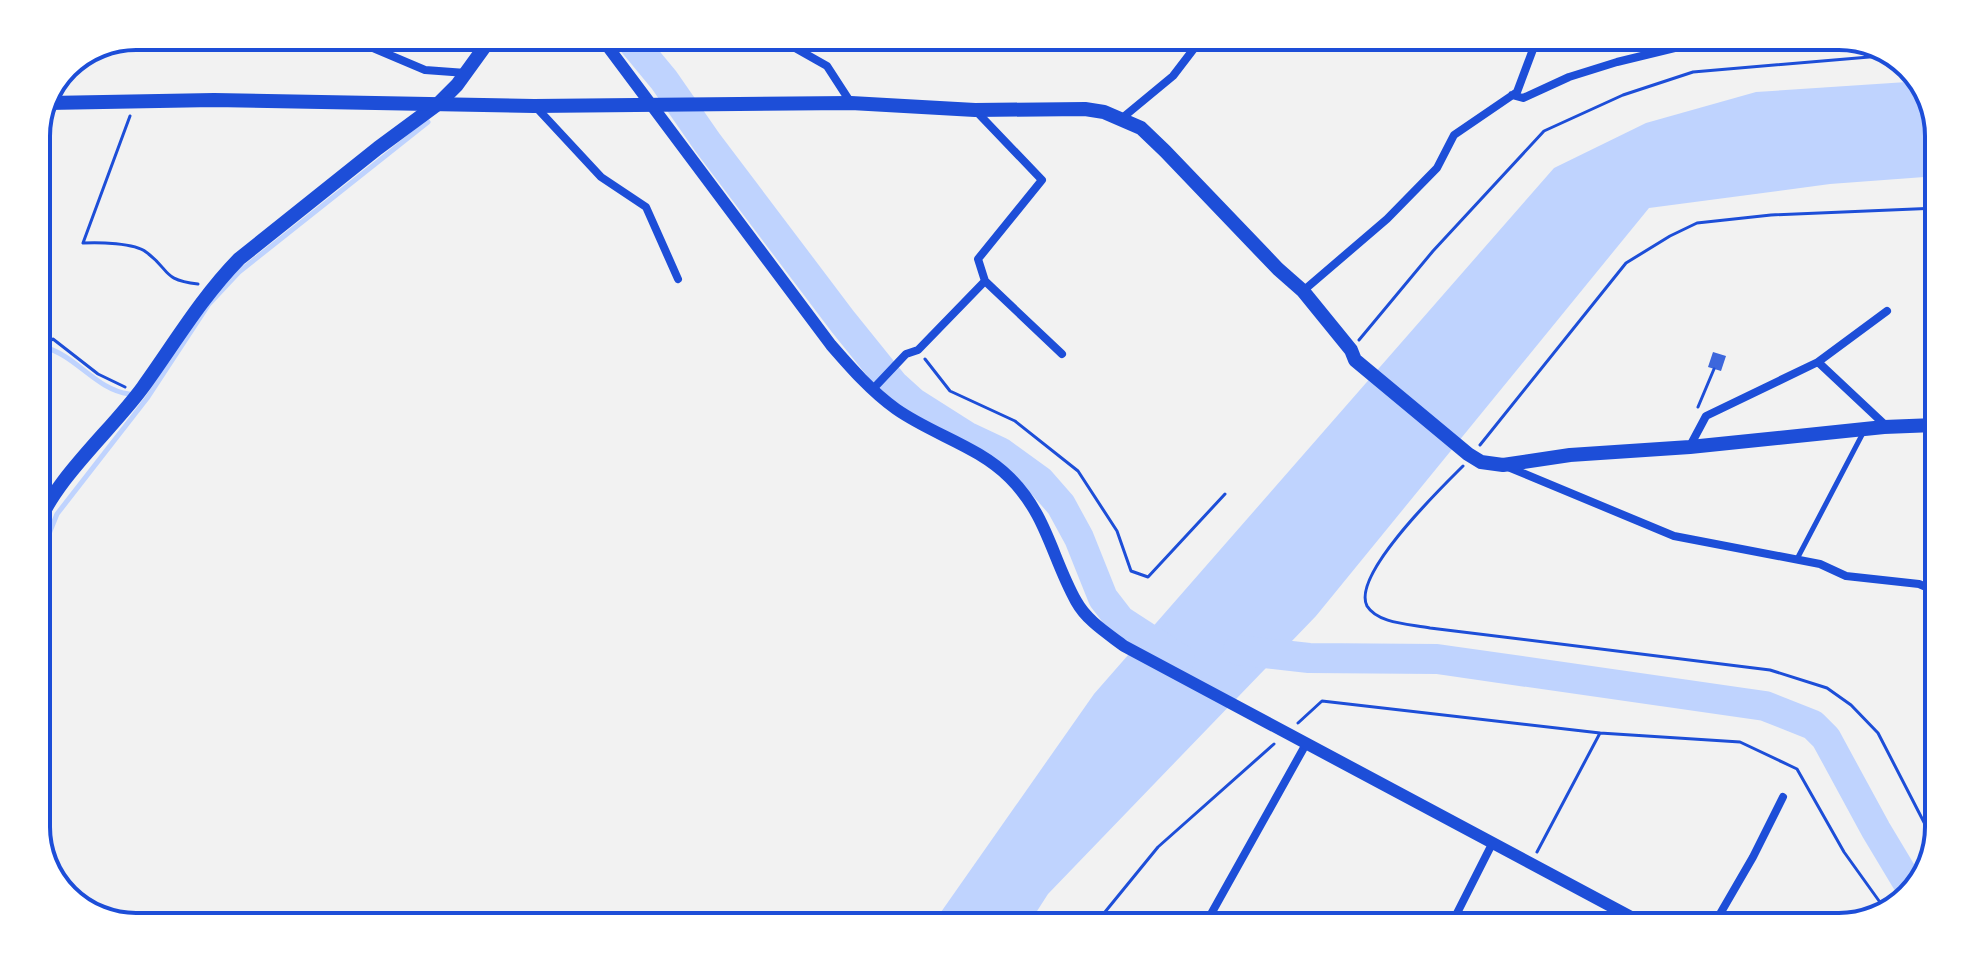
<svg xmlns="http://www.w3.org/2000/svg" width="1975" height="963" font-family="'IBM Plex Serif',serif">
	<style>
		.water { fill: #bfd3fe }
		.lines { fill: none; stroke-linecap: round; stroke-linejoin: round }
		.stream { stroke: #bfd3fe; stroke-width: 5 }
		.river { stroke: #bfd3fe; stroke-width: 30 }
		.building { fill: #3d67dc }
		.path { stroke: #1d4ed8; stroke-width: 3 }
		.service { stroke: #1d4ed8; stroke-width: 5 }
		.minor { stroke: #1d4ed8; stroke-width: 8 }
		.tertiary { stroke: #1d4ed8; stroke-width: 12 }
		.secondary { stroke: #1d4ed8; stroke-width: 14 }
		.primary { stroke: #1d4ed8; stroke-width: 14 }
		.rim { fill: none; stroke: #1d4ed8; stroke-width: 4 }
	</style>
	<rect width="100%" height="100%" fill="#f2f2f2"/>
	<!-- water -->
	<path class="water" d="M1922 81 1939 130 1938 176 1830 184 1649 208 1316 616 1048 894 1030 922H934L1094 694 1554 168 1646 123 1756 92Z"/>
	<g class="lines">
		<!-- stream -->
		<path class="stream" d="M36 354 44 347C77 356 95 389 129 394
			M36 566 57 514 148 397 209 304 239 272 428 122"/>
		<!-- river -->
		<path class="river" d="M630 39 664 80 707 142 843 322 893 384 914 403 966 436 1000 452 1040 481 1061 505 1079 538 1103 598 1120 620 1180 659
			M1238 650 1309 658 1437 659 1765 706 1813 725 1826 738 1876 830 1906 880 1914 887"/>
	</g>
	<!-- building -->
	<path class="building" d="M1713 352 1726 356 1721 371 1708 367Z"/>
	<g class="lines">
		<!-- path -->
		<path class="path" d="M130 116 83 243C98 242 135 243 146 252 171 270 161 280 198 284
			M1359 340 1433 251 1544 131 1623 95 1693 72 1893 55
			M36 350 53 339 98 374 125 387
			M925 359 950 391 1015 421 1078 471 1117 531 1131 571 1148 577 1225 494
			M1698 407 1714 369
			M1480 445 1626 263 1670 236 1697 223 1771 215 1938 208
			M1463 466C1441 488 1351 575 1367 606 1378 624 1411 624 1430 628L1770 670 1827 688 1851 705 1878 733 1929 832
			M1298 723 1322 701 1600 733
			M1537 852 1600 733 1740 742 1797 769 1844 852 1887 912
			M1096 923 1158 847 1274 744"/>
		<!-- service -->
		<path class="service" d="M1797 559 1863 433"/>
		<!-- minor -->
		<path class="minor" d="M347 37 425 70 466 73
			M781 40 827 66 851 103
			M1512 95 1523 98 1569 77 1617 62 1687 45
			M535 106 601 177 646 207 678 279
			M1121 119 1173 76 1199 42
			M985 281 1062 354
			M1303 291 1387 219 1437 168 1454 135 1517 92 1535 44
			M1818 362 1887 311
			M872 390 906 354 918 350 985 281 978 259 1042 180 975 110
			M1690 446 1706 416 1818 362 1883 423 1884 427
			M1508 467 1674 536 1820 564 1846 576 1919 584 1933 590
			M1206 923 1306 744
			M1451 925 1492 844
			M1713 926 1753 857 1783 797"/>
		<!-- tertiary -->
		<path class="tertiary" d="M602 39 831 345C851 368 871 391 896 409 933 435 978 446 1010 478 1047 515 1052 558 1076 601 1087 621 1107 633 1124 646L1648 926"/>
		<!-- secondary -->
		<path class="secondary" d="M36 529C54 479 111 431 143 387 174 344 201 298 239 259L378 148 439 103 457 85 491 38"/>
		<!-- primary -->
		<path class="primary" d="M48 103 214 100 534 106 851 103 975 110 1085 109 1104 112 1141 128 1165 151 1278 269 1303 291 1351 350 1355 360 1468 454 1481 462 1503 465 1570 455 1690 447 1884 427 1935 425"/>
	</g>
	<!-- crop -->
	<path d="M0 0H1975V963H0ZM136 50H1839A86 86 0 0 1 1925 136V827A86 86 0 0 1 1839 913H136A86 86 0 0 1 50 827V136A86 86 0 0 1 136 50Z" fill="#fff" fill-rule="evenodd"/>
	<path class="rim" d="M136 50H1839A86 86 0 0 1 1925 136V827A86 86 0 0 1 1839 913H136A86 86 0 0 1 50 827V136A86 86 0 0 1 136 50Z"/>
</svg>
